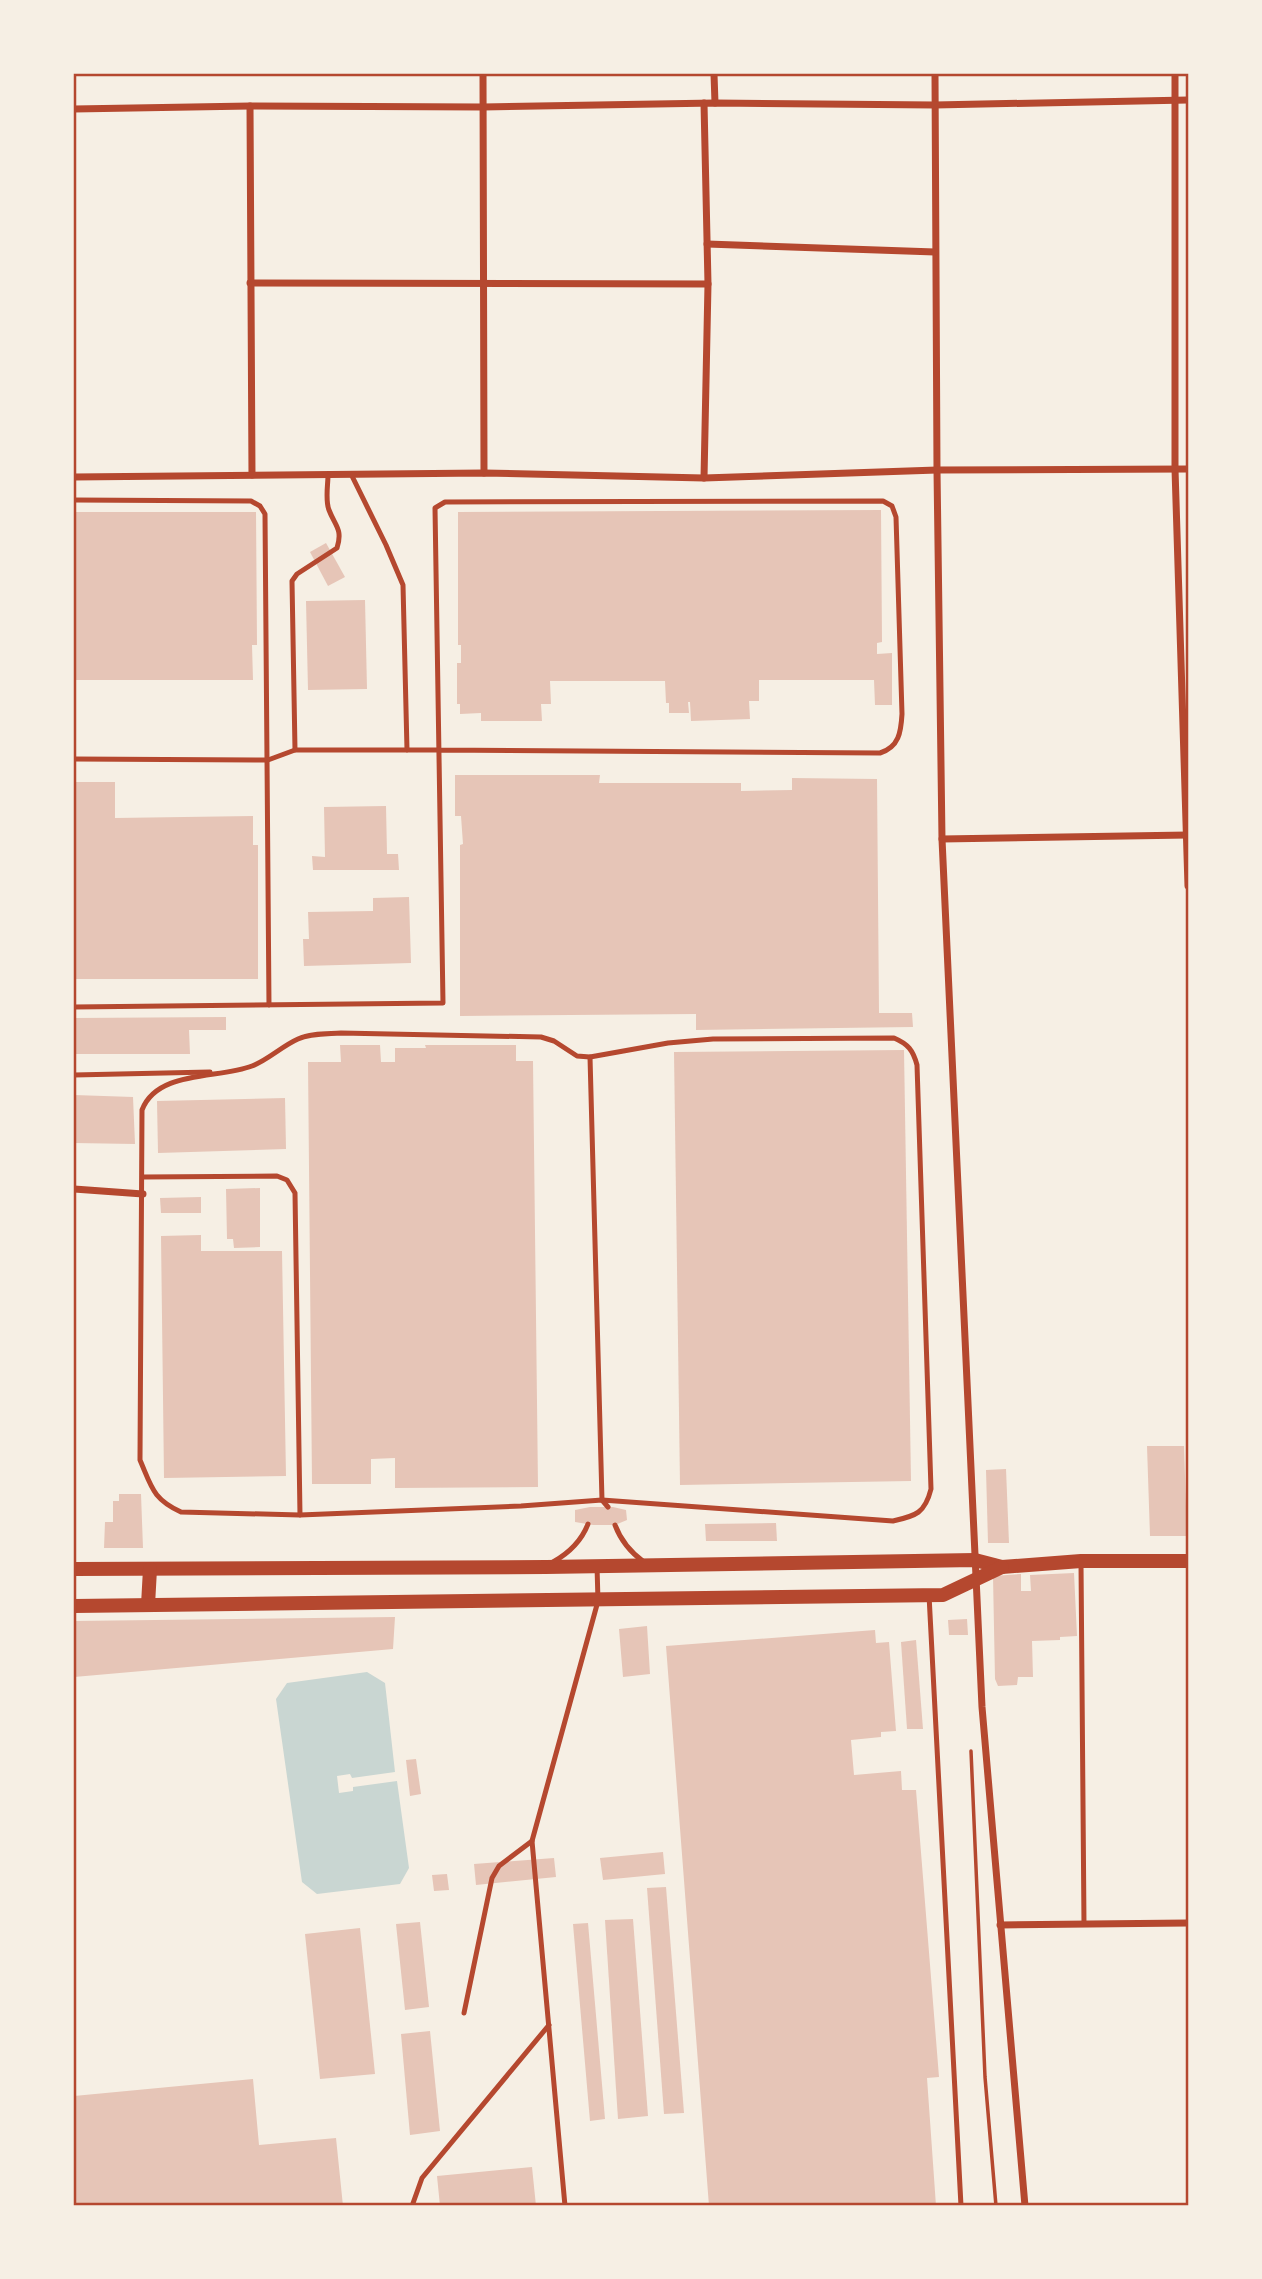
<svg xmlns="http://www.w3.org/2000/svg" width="1262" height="2279" font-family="'Work Sans',sans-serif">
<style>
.water{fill:#c9d6d2}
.building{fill:#e6c5b7}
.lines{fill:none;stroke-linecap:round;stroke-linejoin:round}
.path{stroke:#b5482f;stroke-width:3.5}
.service{stroke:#b5482f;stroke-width:5}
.minor{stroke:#b5482f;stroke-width:7}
.secondary{stroke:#b5482f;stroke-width:14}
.neatline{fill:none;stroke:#b5482f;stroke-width:2.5}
</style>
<rect width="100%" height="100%" fill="#f6efe4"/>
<!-- water -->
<polygon class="water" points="367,1672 385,1683 395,1772 352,1778 350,1774 337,1776 339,1793 353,1791 353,1787 397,1781 409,1868 400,1884 317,1894 302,1882 276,1699 287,1683"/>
<!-- building -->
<g class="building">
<polygon points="881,510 882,642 877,643 877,654 892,653 892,705 875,705 874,680 759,680 759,701 749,701 750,719 691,721 690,702 688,702 689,713 669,713 669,703 666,703 665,681 550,681 551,704 541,704 542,721 481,721 481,713 460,714 460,704 457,704 457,663 461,663 461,645 458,645 458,512"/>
<polygon points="74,512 256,512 257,645 252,645 253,680 74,680"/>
<polygon points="326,543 345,577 328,586 310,552"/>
<polygon points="365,600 367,689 308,690 306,601"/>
<polygon points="455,775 600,775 599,783 741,783 741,791 792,790 792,778 877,779 879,1013 912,1013 913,1027 696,1030 696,1014 460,1016 460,845 463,844 461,816 455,816"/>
<polygon points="74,782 115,782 115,818 253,816 253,845 258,845 258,979 74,979"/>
<polygon points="386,806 387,854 398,854 399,870 313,870 312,856 325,857 324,807"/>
<polygon points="409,897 411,963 304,966 303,939 309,939 308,912 373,911 373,898"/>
<polygon points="226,1017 226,1030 189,1030 190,1054 74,1054 74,1018"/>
<polygon points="340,1045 380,1045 381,1062 395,1062 395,1048 426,1048 425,1045 516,1045 516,1061 533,1061 538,1487 395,1488 395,1458 371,1459 371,1484 312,1484 308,1062 341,1062"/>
<polygon points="904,1050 911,1481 680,1485 674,1052"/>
<polygon points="74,1095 133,1097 135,1144 74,1143"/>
<polygon points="285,1098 286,1149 158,1153 157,1101"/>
<polygon points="260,1188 260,1247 234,1248 233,1239 227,1239 226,1189"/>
<polygon points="201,1197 201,1213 161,1213 160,1198"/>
<polygon points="201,1235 201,1251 282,1251 286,1476 164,1478 161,1236"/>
<polygon points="1147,1446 1184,1446 1187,1536 1150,1536"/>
<polygon points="1006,1469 1009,1543 988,1543 986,1470"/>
<polygon points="119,1494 141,1494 143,1548 104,1548 105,1522 113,1522 113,1501 119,1501"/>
<polygon points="590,1507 613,1507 626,1510 627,1520 615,1525 593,1525 575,1522 575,1510"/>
<polygon points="776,1523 777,1541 706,1541 705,1524"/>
<polygon points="1074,1573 1077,1636 1060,1637 1060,1640 1032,1641 1033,1677 1018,1677 1017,1685 998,1686 995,1679 993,1576 1021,1574 1021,1591 1031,1591 1030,1575"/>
<polygon points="395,1617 393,1649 74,1677 74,1621"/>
<polygon points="967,1619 968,1635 949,1635 948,1620"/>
<polygon points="647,1626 650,1674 623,1677 619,1629"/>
<polygon points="875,1630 876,1643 889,1642 896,1731 881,1732 881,1737 851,1740 854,1775 901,1771 902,1790 916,1790 939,2077 927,2078 936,2206 709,2206 666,1646"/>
<polygon points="916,1640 923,1729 907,1729 901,1642"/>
<polygon points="416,1759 421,1794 410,1796 406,1760"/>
<polygon points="663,1852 665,1874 603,1880 600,1858"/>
<polygon points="554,1858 556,1877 476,1885 474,1864"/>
<polygon points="447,1874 449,1890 434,1891 432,1875"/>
<polygon points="666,1887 684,2113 664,2114 647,1888"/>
<polygon points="633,1919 648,2116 618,2119 605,1920"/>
<polygon points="420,1922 429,2007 405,2010 396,1924"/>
<polygon points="588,1923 605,2119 590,2121 573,1924"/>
<polygon points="360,1928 375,2074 320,2079 305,1934"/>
<polygon points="430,2031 440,2131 410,2135 401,2034"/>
<polygon points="253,2079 259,2145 336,2138 343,2206 74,2206 74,2096"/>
<polygon points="532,2167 536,2206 440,2206 437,2176"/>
</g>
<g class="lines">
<!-- path -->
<polyline class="path" points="971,1751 985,2077 996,2206"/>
<!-- service -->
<g class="service">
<polyline points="351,474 386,545 403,585 407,750"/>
<polyline points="74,500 251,501 260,506 265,514 269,1005"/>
<path d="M295 750 292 581 297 574 337 548C343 529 335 526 329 510 325 500 328 485 328 475"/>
<path d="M74 759 268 760 295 750H438L880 753C899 747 901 732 902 714L896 517 892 506 883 501 445 502 435 508 443 1003 74 1007"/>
<path d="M341 1033 541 1037 554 1041 577 1056 590 1057 668 1043 713 1039 894 1038C908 1044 913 1050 917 1065L931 1489C925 1513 916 1516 893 1521L602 1500 521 1506 300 1515 181 1512C153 1499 152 1488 140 1460L142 1110C157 1070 218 1079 252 1066 268 1060 282 1046 298 1039 311 1033 327 1034 341 1033Z"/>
<polyline points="590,1057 602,1500 608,1507"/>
<polyline points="74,1075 210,1072"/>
<polyline points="143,1177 277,1176 287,1180 295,1193 300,1515"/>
<path d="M615 1525C621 1541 630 1552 644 1562"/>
<path d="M553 1562C569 1553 581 1542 588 1524"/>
<polyline points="1081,1563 1084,1924"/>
<polyline points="929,1595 961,2206"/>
<polyline points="464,2013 492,1878 499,1866 532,1841"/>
<polyline points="412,2206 422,2178 549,2025"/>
<polyline points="565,2206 532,1841 598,1601 597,1566"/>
</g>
<!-- minor -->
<g class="minor">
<polyline points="483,74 484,473"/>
<polyline points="714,74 715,103"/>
<polyline points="935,74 937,470 942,839 982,1707 1025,2206"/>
<polyline points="1175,74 1175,469 1188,886"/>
<polyline points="704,103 708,284 704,478"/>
<polyline points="250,106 252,475"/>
<polyline points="74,109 250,106 483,107 715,103 935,105 1188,100"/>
<polyline points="707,244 935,252"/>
<polyline points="250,283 708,284"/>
<polyline points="74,477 484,473 704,478 937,470 1188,469"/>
<polyline points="942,839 1188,835"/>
<polyline points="74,1189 143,1194"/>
<polyline points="1000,1925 1188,1923"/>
</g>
<!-- secondary -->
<g class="secondary">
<polyline points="74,1569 546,1567 975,1560 1002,1567 1081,1561 1188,1561"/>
<polyline points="148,1605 150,1569"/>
<polyline points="74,1606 943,1595 1002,1567"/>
</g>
</g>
<!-- border -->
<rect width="1262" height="2279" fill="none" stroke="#f6efe4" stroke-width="150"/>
<rect x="75" y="75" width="1112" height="2129" class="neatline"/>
</svg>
